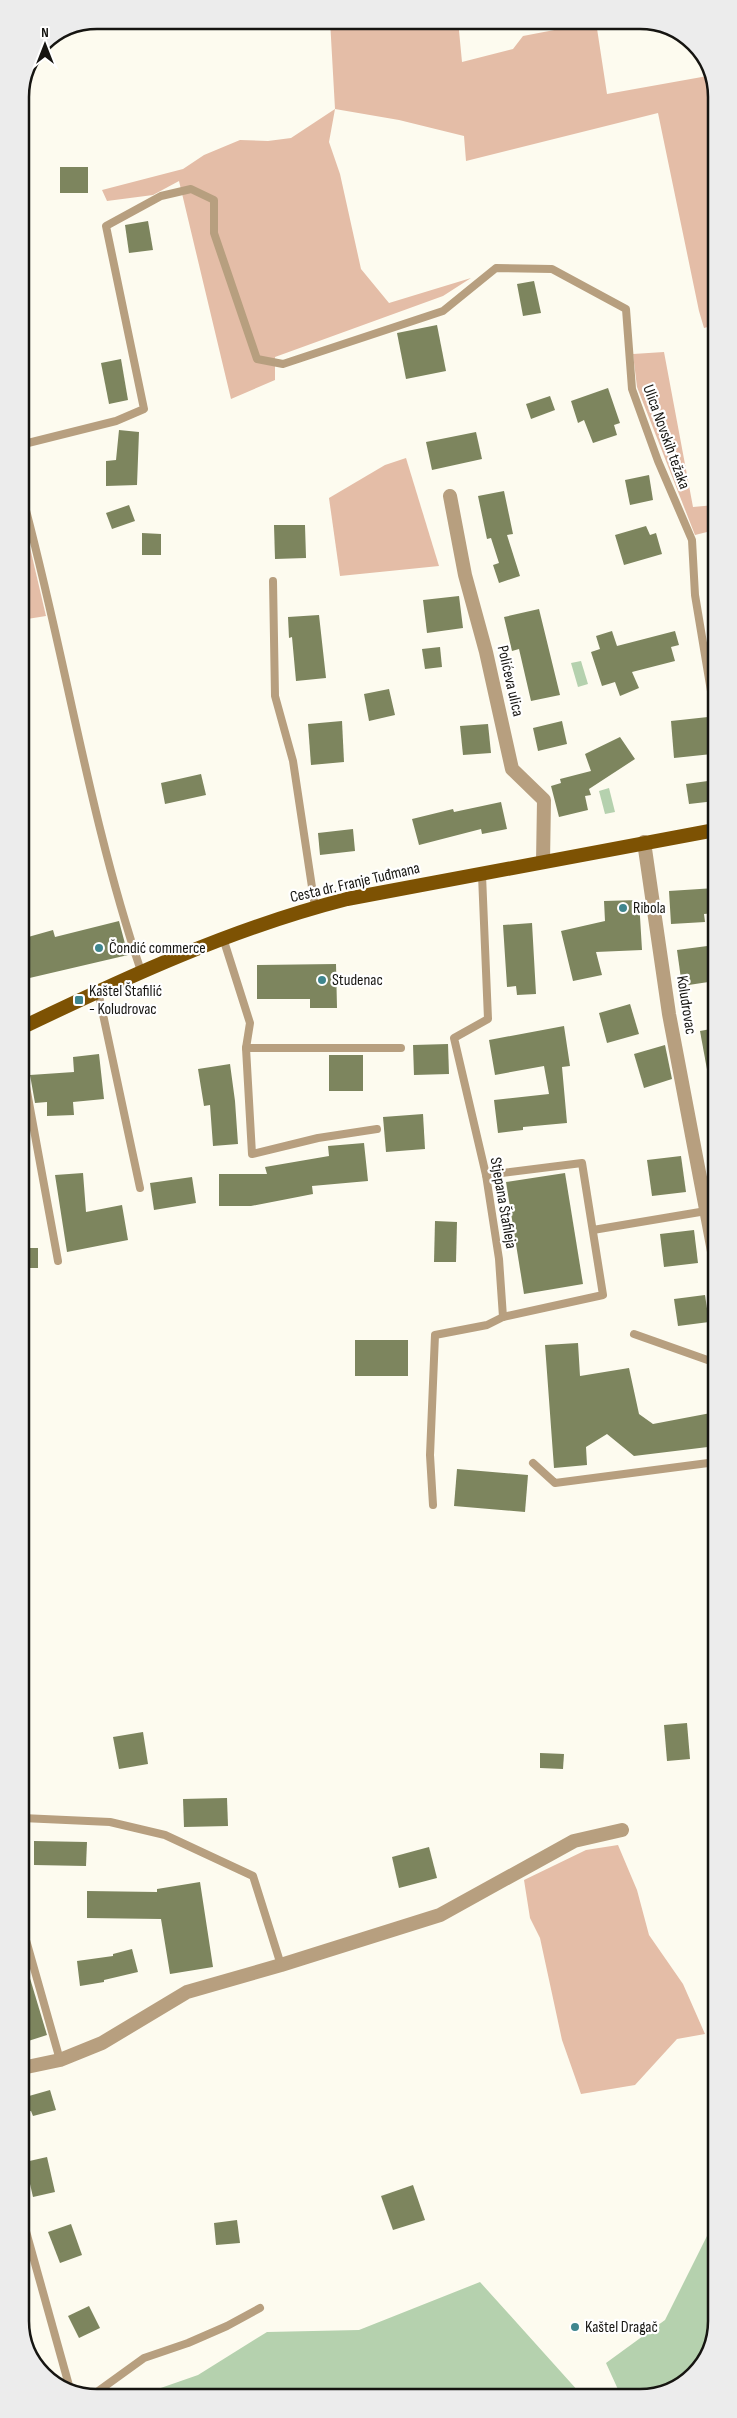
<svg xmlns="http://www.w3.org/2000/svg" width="737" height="2418" font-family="'Sofia Sans Condensed',sans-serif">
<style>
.green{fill:#e4bda7}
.water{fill:#b5d1ae}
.building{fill:#7d855e}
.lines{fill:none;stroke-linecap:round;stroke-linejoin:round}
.service{stroke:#b79f7f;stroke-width:8}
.minor{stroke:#b79f7f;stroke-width:14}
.primary{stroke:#7d5203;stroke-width:14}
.poi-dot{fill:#3f868e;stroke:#fff;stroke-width:2}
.labels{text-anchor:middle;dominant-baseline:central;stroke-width:4.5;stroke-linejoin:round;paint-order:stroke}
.street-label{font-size:16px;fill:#161511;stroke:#fff}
.poi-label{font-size:16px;fill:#161511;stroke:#fff;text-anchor:start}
.rim{fill:none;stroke:#161511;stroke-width:2.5}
</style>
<rect width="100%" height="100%" fill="#fdfbef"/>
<!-- green -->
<g class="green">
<polygon points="330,20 458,20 462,62 513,49 523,36 596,22 607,94 713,75 715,325 704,328 699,311 658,113 466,161 464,136 399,120 335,109 329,142 340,174 361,269 389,303 471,278 443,296 275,357 275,380 231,399 179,181 153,195 107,201 102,190 183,169 204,155 240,140 268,141 291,138 335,109"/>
<polygon points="664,352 693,507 715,505 715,530 695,535 637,387 633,354"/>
<polygon points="406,458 439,566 340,576 329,498 385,465"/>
<polygon points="20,505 46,616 21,620"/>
<polygon points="618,1845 637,1890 649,1935 683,1984 705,2034 677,2039 635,2085 581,2094 562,2040 540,1938 530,1918 524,1880 586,1850"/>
</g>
<!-- water -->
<g class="water">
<polygon points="581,661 588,684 578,687 571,663"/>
<polygon points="609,788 615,812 605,814 599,791"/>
<polygon points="717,2216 717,2322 701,2368 660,2395 621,2396 606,2363 665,2320"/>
<polygon points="480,2282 579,2392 597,2396 132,2398 198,2375 267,2332 359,2330"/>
</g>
<!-- building -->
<g class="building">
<rect x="60" y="167" width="28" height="26"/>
<polygon points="148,221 153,250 129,253 125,225"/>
<polygon points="534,281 541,313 523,316 517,284"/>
<polygon points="437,325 446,371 406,379 397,333"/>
<polygon points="121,359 128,400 109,404 101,363"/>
<polygon points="608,388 620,423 614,425 617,435 593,443 584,420 578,423 571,401"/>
<polygon points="550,396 555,410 531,419 526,404"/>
<polygon points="119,430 139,432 137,485 106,486 106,461 116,460"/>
<polygon points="476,432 482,459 432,470 426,442"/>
<polygon points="649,475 653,500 630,505 625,480"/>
<polygon points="504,491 513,534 507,535 520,576 499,583 493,565 499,563 491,538 487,539 478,496"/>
<polygon points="129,505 135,521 112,529 106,513"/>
<polygon points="274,525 305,525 306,558 275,559"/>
<polygon points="646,526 650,535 656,533 662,554 624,565 615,535"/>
<polygon points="142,533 161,534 161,555 142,555"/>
<polygon points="459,596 463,628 427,633 423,600"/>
<polygon points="539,609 560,695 531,701 519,649 512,651 504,617"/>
<polygon points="319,615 326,678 296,681 292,637 289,638 288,617"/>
<polygon points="612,631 617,646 675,631 679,645 671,647 675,661 632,672 639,688 620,696 615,682 602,686 591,652 600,649 596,636"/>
<polygon points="440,647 442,667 425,669 422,649"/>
<polygon points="389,689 395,715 369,721 364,694"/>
<polygon points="708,717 712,754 674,758 671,721"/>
<polygon points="342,721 344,762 311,765 308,724"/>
<polygon points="562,721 567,744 538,751 533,728"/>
<polygon points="488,724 491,753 463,755 460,726"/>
<polygon points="620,737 635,759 589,789 591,795 585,796 588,810 559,817 551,786 561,783 560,779 591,771 585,754"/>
<polygon points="201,774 206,795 165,804 161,783"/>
<polygon points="715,780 715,801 689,804 686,784"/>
<polygon points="501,802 507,829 482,834 481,829 419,845 412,819 453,809 454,812"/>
<polygon points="353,829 355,851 320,855 318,833"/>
<polygon points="715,888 715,913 704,914 705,922 671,924 669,891"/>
<polygon points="639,900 642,950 596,952 602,975 573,981 561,931 605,921 604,901"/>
<polygon points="119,921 128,955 21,980 21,939 53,930 55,937"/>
<polygon points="532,923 536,994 517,995 516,986 507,987 503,925"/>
<polygon points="715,945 715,981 682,986 677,950"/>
<polygon points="336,964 337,1008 310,1008 310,999 257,999 257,965"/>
<polygon points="630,1004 639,1034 607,1043 599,1013"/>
<polygon points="564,1026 570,1066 562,1067 567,1123 523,1127 523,1130 498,1133 494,1100 549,1094 544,1066 495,1075 489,1040"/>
<polygon points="716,1028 716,1074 708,1075 700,1031"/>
<polygon points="448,1044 449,1074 414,1075 413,1045"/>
<polygon points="665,1045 672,1079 644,1088 634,1054"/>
<polygon points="99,1054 104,1099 73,1102 74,1115 47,1116 47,1102 35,1103 30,1075 74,1072 73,1057"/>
<rect x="329" y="1055" width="34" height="36"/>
<polygon points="230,1064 235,1101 238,1144 213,1146 210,1105 204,1106 198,1069"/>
<polygon points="423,1114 425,1149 386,1152 383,1117"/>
<polygon points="364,1143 368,1181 312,1186 313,1194 251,1206 219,1206 219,1174 267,1174 265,1167 329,1156 328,1146"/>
<polygon points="681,1156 686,1192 652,1196 647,1160"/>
<polygon points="83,1173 86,1212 122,1205 128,1240 67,1252 55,1175"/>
<polygon points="565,1173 583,1284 524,1294 506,1182"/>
<polygon points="192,1177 196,1203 154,1210 150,1183"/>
<polygon points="435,1221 457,1222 456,1262 434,1262"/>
<polygon points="694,1230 698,1263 664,1267 660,1234"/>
<rect x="21" y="1248" width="17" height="20"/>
<polygon points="705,1295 709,1322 678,1326 674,1299"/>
<rect x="355" y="1340" width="53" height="36"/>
<polygon points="578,1343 580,1376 629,1368 639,1414 653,1424 716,1412 716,1446 634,1456 607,1434 586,1447 587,1465 554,1468 545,1345"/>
<polygon points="457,1469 528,1475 525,1512 454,1506"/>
<polygon points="687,1723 690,1759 667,1761 664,1725"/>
<polygon points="143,1732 148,1764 119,1769 113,1737"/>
<polygon points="540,1753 564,1754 563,1769 540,1768"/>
<polygon points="227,1798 228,1826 184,1827 183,1799"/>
<polygon points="34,1841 87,1842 86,1866 34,1865"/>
<polygon points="429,1847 437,1878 399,1888 392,1857"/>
<polygon points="200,1882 213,1967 170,1974 161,1919 87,1918 87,1891 157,1892 157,1889"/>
<polygon points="132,1949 138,1972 104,1980 104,1982 80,1986 77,1961 113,1956 113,1954"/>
<polygon points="22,1965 26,1965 47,2035 22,2043"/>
<polygon points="50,2090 56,2110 33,2116 31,2111 22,2113 22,2098"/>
<polygon points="47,2157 55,2192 33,2197 25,2162"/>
<polygon points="413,2185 425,2220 393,2230 381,2196"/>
<polygon points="237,2220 240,2243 216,2245 214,2223"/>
<polygon points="71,2224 82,2255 60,2263 48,2232"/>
<polygon points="89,2306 100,2328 79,2338 68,2316"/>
</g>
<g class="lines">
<!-- service -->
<g class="service">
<polyline points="20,445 116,421 144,409 106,226 161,196 191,189 214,200 214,233 257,359 283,364 443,311 496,268 552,269 626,309 632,389 658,461 692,540 695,595 715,715"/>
<path d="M20 488C64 647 88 815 141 971"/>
<polyline points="273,581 275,696 293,761 315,907"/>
<polyline points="223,938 250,1023 246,1048 252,1154 318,1138 377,1129"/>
<polyline points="98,991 140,1188"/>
<polyline points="246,1048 401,1048"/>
<polyline points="21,1059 58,1261"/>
<polyline points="486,1175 582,1163 603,1295 503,1317"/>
<polyline points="593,1230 706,1211"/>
<polyline points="634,1334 716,1363"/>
<polyline points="533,1463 555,1483 716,1462"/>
<polyline points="433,1505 430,1455 435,1335 487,1325 503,1317 499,1259 486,1175 454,1038 488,1019 482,875"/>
<polyline points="22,1818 110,1822 165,1835 253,1876 281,1965"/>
<polyline points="22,1908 26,1940 60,2060"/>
<polyline points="22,2217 70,2389"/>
<polyline points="90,2397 144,2358 188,2343 227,2326 260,2308"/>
</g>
<!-- minor -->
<g class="minor">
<polyline points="450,496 465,575 486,652 512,769 544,800 543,862"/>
<polyline points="644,842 669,1014 716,1262"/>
<polyline points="22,2068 60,2060 102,2043 187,1992 281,1965 440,1915 574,1841 622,1830"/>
</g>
<!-- primary -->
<path class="primary" d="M21 1028C127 977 233 928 347 899L715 830"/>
</g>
<!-- markers -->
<g class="poi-dot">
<circle cx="623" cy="908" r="5"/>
<circle cx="99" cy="948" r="5"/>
<circle cx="322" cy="980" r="5"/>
<rect x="74" y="995" width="10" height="10" rx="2.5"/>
<circle cx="575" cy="2327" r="5"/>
</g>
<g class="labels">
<!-- street labels -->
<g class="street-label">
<text transform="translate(666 437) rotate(70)">Ulica Novskih težaka</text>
<text transform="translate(510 681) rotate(77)">Polićeva ulica</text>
<text transform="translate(355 883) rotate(-13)">Cesta dr. Franje Tuđmana</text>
<text transform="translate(686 1005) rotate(81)">Koludrovac</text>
<text transform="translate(503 1203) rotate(80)">Stjepana Štafileja</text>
</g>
<!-- poi labels -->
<g class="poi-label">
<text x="633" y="908">Ribola</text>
<text x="109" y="948">Čondić commerce</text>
<text x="332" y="980">Studenac</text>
<text x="89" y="991">Kaštel Štafilić<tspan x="89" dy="18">- Koludrovac</tspan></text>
<text x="585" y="2327">Kaštel Dragač</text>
</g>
</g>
<!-- crop -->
<path d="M0 0H737V2418H0ZM97 29H640A68 68 0 0 1 708 97V2321A68 68 0 0 1 640 2389H97A68 68 0 0 1 29 2321V97A68 68 0 0 1 97 29Z" fill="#ececec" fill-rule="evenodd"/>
<path class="rim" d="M97 29H640A68 68 0 0 1 708 97V2321A68 68 0 0 1 640 2389H97A68 68 0 0 1 29 2321V97A68 68 0 0 1 97 29Z"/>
<!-- north arrow -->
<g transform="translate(45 45)" stroke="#ffffff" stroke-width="4" paint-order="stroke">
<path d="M0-4L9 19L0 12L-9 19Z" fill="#161511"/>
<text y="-8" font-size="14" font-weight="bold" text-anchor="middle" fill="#161511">N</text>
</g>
</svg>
